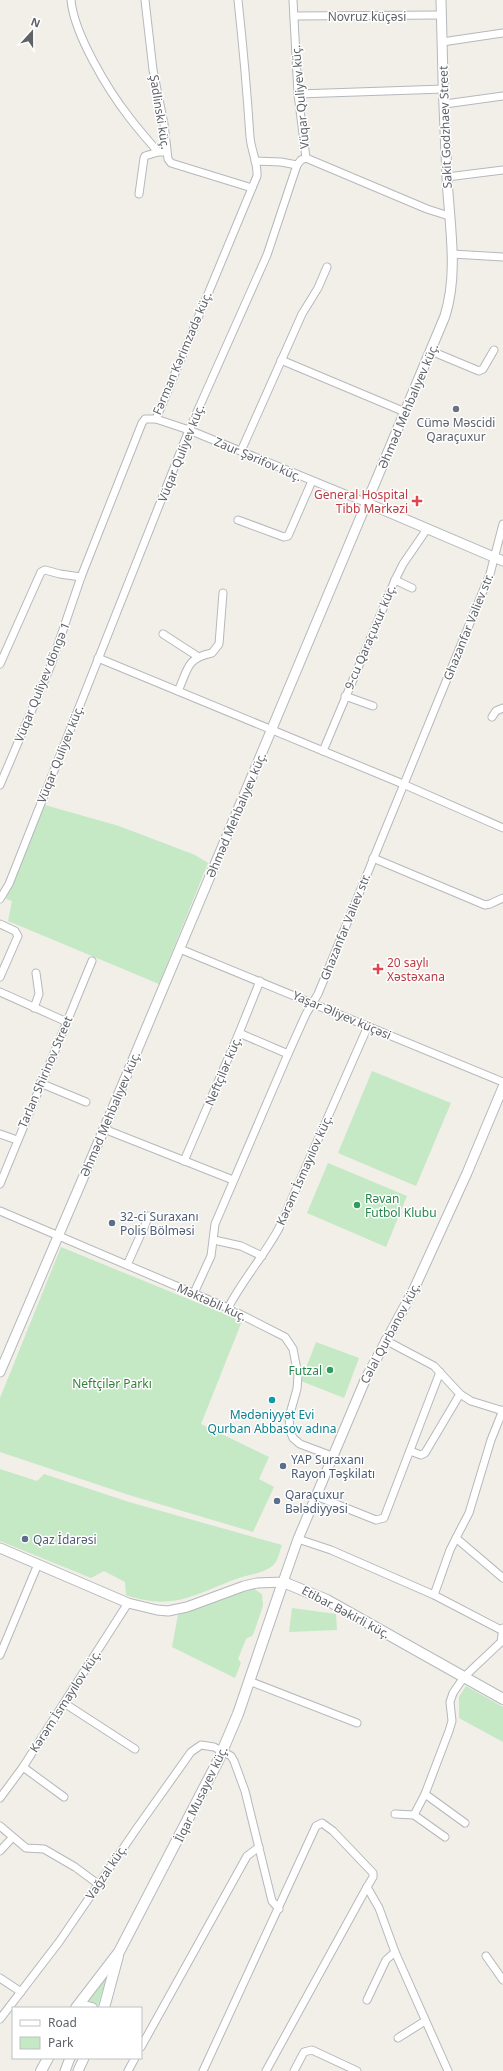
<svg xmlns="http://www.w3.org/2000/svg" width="503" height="2071" font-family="'Noto Sans',sans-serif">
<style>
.green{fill:#c5e8c5}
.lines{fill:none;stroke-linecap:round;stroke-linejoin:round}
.minor-casing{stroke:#b5b8bc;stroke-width:9}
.tertiary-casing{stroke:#b5b8bc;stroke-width:11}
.secondary-casing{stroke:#b6babf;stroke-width:12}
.minor{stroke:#fff;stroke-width:7}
.tertiary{stroke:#fff;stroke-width:9}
.secondary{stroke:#fff;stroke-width:10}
.worship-dot{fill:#6b7280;stroke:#fff;stroke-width:1.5}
.health-dot{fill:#e0444e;stroke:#fff;stroke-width:1.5}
.leisure-dot{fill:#2e9e5b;stroke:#fff;stroke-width:1.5}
.service-dot{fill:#5c6f8a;stroke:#fff;stroke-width:1.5}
.culture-dot{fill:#0f9aa8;stroke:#fff;stroke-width:1.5}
.labels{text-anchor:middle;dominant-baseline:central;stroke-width:3;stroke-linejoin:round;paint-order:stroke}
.street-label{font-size:12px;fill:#5f6368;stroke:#fff}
.worship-label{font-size:12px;fill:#5b616d;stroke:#fff}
.health-label{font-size:12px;fill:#be3a42;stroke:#fff;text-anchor:end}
.leisure-label{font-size:12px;fill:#27864d;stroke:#fff;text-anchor:start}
.service-label{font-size:12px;fill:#4e5e75;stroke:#fff;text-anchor:start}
.park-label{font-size:12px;fill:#348238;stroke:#fff}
.culture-label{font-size:12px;fill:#0d838f;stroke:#fff}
</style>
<rect width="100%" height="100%" fill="#f1efe8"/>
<!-- green -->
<g class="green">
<polygon points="45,805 119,826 195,855 208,863 159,984 8,921 12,901 6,899"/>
<polygon points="372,1071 451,1103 416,1186 338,1153"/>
<polygon points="328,1163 407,1196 386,1247 307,1213"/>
<polygon points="61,1247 242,1321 201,1424 269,1457 259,1479 274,1487 253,1532 129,1495 0,1452 0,1398"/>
<polygon points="316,1342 359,1358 344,1398 301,1381"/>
<path d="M0 1469 37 1481 44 1474 129 1502 282 1545C279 1553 278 1562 271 1567 261 1574 247 1575 236 1579 193 1595 173 1611 126 1595L125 1582 104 1571 91 1578 0 1541Z"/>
<polygon points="249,1589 254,1589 262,1594 263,1606 253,1635 246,1639 238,1659 241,1663 235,1678 172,1647 178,1615"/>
<polygon points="292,1608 336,1614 337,1630 289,1632"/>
<polygon points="466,1686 503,1707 503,1742 459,1718 459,1697"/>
<polygon points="107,1976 98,2005 88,2000"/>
</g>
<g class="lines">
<!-- minor casing -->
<g class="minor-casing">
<g id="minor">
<path d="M71 0C74 34 108 90 129 117 138 129 148 140 158 152H166"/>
<polyline points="145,0 153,70 164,124 168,159 171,163 252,188"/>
<polyline points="293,0 298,94 306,158"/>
<polyline points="294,16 441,15"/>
<polyline points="442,42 503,33"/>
<polyline points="298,94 444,89"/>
<polyline points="445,104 503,96"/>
<polyline points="306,158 427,209 449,216"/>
<polyline points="255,161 281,162 297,165"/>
<polyline points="447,177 503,170"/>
<polyline points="139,194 144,158 145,156 158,152"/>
<polyline points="452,254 503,257"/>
<polyline points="431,351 479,371 483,369 494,350"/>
<polyline points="281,360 405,412"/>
<polyline points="156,419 189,430 367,503"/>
<polyline points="241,451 302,314 318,288 327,267"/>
<polyline points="238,520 284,537 288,536 312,481"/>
<polyline points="395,580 412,588"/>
<polyline points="163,634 197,656"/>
<polyline points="98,658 403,784 503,828"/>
<polyline points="0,664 41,572 45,570 60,574 81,577"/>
<path d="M178 691C188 670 186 658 212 653L219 644 223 593"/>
<polyline points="345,696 373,706"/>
<polyline points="492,717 496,711 503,708"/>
<polyline points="323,751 395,580 403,564 427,529"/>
<path d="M0 785 51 665 81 577 142 423 145 419H156L257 176C258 163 251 150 250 137 247 91 243 46 238 0"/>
<polyline points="373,858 485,905 490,904 503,898"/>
<polyline points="0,899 9,884 189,430 267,255 297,165 301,160 306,158"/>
<polyline points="0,924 15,931 18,936 0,977"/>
<polyline points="180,949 503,1082"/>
<polyline points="0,992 67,1022"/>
<polyline points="34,1008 39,994 36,973"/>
<polyline points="239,1033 288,1054"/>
<polyline points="40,1083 86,1102"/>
<polyline points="104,1129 233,1180"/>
<polyline points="0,1134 17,1140"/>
<polyline points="184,1161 239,1033 260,981"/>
<polyline points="0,1184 92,961"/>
<polyline points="0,1211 228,1308 285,1337 293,1349 298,1375 297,1389 289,1417 290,1431 293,1438 300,1444 332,1456"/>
<polyline points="214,1240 241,1246 262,1256"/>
<polyline points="127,1265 149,1216"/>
<polyline points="194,1293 211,1256 215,1224 288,1054 306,1014 318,994 490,574 503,524"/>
<path d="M228 1308C243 1279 264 1256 279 1228L368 1026"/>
<polyline points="385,1340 434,1366 460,1394 471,1401 503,1411"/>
<polyline points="503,1410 491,1440 469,1513 456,1538 503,1578"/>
<polyline points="410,1451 421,1455 425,1453 460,1394"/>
<polyline points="316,1496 376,1520 384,1518 440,1372"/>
<polyline points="298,1539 331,1550 434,1595 503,1631"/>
<polyline points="434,1595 450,1550 456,1538"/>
<polyline points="0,1655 38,1564"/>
<polyline points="249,1681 357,1723"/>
<polyline points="64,1703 135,1749"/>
<polyline points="23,1767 64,1797"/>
<polyline points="425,1794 465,1823"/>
<polyline points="0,1798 23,1767 128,1603"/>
<polyline points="395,1814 414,1815 445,1837"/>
<polyline points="414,1815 425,1794 449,1731 452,1721 450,1702 453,1693 464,1677 501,1642 503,1628"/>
<polyline points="0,1826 26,1848 44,1849 75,1867 98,1884"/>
<polyline points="0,1851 12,1838"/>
<polyline points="486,1956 503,1980"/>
<polyline points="0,1978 21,1992"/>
<polyline points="367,2000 386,1960 395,1952"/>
<polyline points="0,2019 59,1942 137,1828 191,1752 201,1745 214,1747 231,1756 234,1761 245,1791 272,1901 279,1909"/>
<polyline points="398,2038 425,2021"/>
<polyline points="141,2047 247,1856 259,1847"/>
<polyline points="128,2071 135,2058"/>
<polyline points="203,2071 316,1826 322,1823 333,1831 373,1873 373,1877 367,1887 379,1908 395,1952 448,2071"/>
<polyline points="266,2071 367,1887"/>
<polyline points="294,2071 304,2052 312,2050 357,2071"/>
</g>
</g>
<!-- tertiary casing -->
<g class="tertiary-casing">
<g id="tertiary">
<polyline points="367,503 503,561"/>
<path d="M0 1372 104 1129 445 316C459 271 449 223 447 177 444 118 442 59 441 0"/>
<polyline points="0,1548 128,1603 157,1610 168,1611 187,1607 244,1586 257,1583 283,1582 298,1539 366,1378 414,1289 467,1173 503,1087"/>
<polyline points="65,2071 70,2058"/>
<polyline points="78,2071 84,2058"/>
</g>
</g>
<!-- secondary casing -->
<g class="secondary-casing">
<g id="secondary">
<polyline points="76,2008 119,1952 218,1761 238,1714 283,1582 327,1600 503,1699"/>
<polyline points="77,2008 84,2006 92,2008"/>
<polyline points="104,2008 118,1956"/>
<polyline points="41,2071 48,2058"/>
</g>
</g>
<!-- minor -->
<use href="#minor" class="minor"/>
<!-- tertiary -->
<use href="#tertiary" class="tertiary"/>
<!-- secondary -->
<use href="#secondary" class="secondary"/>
</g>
<!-- markers -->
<circle class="worship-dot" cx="456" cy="409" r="4"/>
<g class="health-dot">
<path d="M415 495h4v4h4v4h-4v4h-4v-4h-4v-4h4z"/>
<path d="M376 963h4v4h4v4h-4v4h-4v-4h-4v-4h4z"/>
</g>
<g class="leisure-dot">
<circle cx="357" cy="1205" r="4"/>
<circle cx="330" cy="1370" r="4"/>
</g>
<g class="service-dot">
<circle cx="112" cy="1223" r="4"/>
<circle cx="283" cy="1466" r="4"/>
<circle cx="277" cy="1501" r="4"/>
<circle cx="25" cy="1539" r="4"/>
</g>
<circle class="culture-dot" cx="272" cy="1400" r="4"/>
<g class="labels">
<!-- street labels -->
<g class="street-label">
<text x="367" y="16">Novruz küçəsi</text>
<text transform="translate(300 97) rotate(-95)">Vüqar Quliyev küç.</text>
<text transform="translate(160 112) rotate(81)">Şadlinski küç.</text>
<text transform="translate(445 127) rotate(-92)">Sakit Godzhaev Street</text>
<text transform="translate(182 353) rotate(-67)">Fərman Kərimzadə küç.</text>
<text transform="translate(408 406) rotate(-67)">Əhməd Mehbalıyev küç.</text>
<text transform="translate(181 453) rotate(-68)">Vüqar Quliyev küç.</text>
<text transform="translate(258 459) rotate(23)">Zaur Şərifov küç.</text>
<text transform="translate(468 627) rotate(-68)">Ghazanfar Valiev str.</text>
<text transform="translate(370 637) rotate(-67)">9-cu Qaraçuxur küç.</text>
<text transform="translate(42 682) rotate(-68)">Vüqar Quliyev döngə 1</text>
<text transform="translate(60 754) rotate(-68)">Vüqar Quliyev küç.</text>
<text transform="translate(236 815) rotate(-67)">Əhməd Mehbalıyev küç.</text>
<text transform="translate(345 927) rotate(-68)">Ghazanfar Valiev str.</text>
<text transform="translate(342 1015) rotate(23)">Yaşar Əliyev küçəsi</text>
<text transform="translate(223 1071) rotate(-67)">Neftçilər küç.</text>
<text transform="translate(45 1072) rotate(-67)">Tarlan Shirinov Street</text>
<text transform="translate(110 1114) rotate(-67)">Əhməd Mehbalıyev küç.</text>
<text transform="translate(304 1170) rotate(-66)">Kərəm İsmayılov küç.</text>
<text transform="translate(212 1302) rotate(24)">Məktəbli küç.</text>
<text transform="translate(390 1333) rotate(-62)">Cəlal Qurbanov küç.</text>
<text transform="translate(346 1612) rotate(28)">Etibar Bəkirli küç.</text>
<text transform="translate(65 1701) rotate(-57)">Kərəm İsmayılov küç.</text>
<text transform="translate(201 1794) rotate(-64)">İlqar Musayev küç.</text>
<text transform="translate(106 1872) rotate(-56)">Vağzal küç.</text>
</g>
<!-- worship labels -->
<g class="worship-label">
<text x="456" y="422">Cümə Məscidi<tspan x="456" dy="14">Qaraçuxur</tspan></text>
</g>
<!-- health labels -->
<g class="health-label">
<text x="408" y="494">General Hospital<tspan x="408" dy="14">Tibb Mərkəzi</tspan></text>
<text x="387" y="962" text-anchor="start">20 saylı<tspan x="387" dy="14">Xəstəxana</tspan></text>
</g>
<!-- leisure labels -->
<g class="leisure-label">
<text x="365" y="1198">Rəvan<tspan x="365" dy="14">Futbol Klubu</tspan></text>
<text x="322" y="1370" text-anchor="end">Futzal</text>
</g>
<!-- service labels -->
<g class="service-label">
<text x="120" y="1216">32-ci Suraxanı<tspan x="120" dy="14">Polis Bölməsi</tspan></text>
<text x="291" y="1459">YAP Suraxanı<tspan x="291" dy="14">Rayon Təşkilatı</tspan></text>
<text x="285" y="1494">Qaraçuxur<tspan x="285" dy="14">Bələdiyyəsi</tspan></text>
<text x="33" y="1539">Qaz İdarəsi</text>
</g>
<!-- park labels -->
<g class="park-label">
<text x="112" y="1383">Neftçilər Parkı</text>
</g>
<!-- culture labels -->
<g class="culture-label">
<text x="272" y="1414">Mədəniyyət Evi<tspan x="272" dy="14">Qurban Abbasov adına</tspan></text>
</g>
</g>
<!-- legend -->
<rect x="12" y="2007" width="130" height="52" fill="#ffffff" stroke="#bfc1c3"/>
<rect x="20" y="2020" width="20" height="6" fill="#ffffff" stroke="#bfc1c3"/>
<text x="48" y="2027" font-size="12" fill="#5f6368">Road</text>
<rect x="20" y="2037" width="20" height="12" fill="#c5e8c5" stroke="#bfc1c3"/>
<text x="48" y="2047" font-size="12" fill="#5f6368">Park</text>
<!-- north arrow -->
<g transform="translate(32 32) rotate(21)" stroke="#ffffff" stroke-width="3" paint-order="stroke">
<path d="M0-3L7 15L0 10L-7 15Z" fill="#5f6368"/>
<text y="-6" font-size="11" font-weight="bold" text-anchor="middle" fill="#5f6368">N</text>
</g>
</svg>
